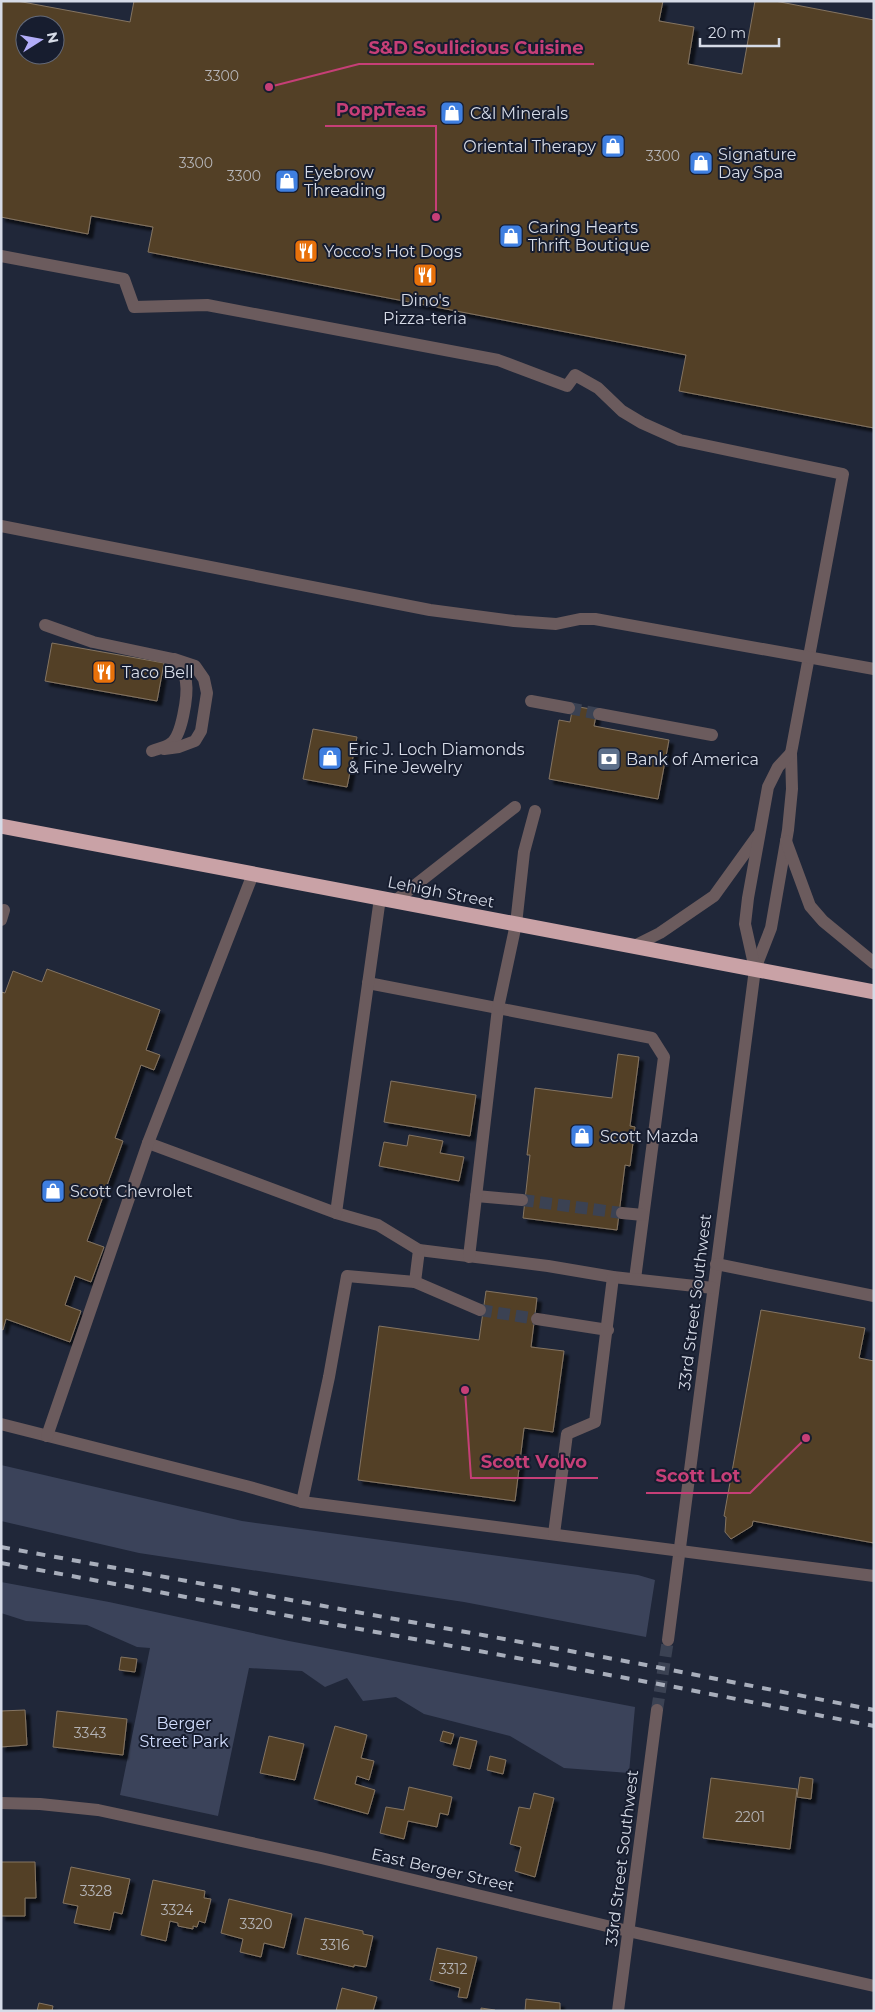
<svg xmlns="http://www.w3.org/2000/svg" width="875" height="2012" font-family="Montserrat,sans-serif">
<style>
.green{fill:#3b435a}
.building{fill:#534027;stroke:#847461;fill-rule:evenodd;filter:url(#shadow)}
.lines{fill:none;stroke-linecap:round;stroke-linejoin:round}
.minor-tunnel{stroke:#3b4253;stroke-width:12;stroke-dasharray:12 6;stroke-linecap:butt}
.minor{stroke:#6b5b5d;stroke-width:12}
.highway{stroke:#c9a2a6;stroke-width:15}
.rail{stroke:#a8aebb;stroke-width:4;stroke-dasharray:9 9;stroke-linecap:butt}
.labels{text-anchor:middle;dominant-baseline:central;stroke-width:4;stroke-linejoin:round;paint-order:stroke}
.number-label{font-size:14px;fill:#b5b4b7}
.poi-label{font-size:16px;fill:#d6dbe7;stroke:#171d2f;text-anchor:start}
.street-label{font-size:16px;fill:#d6dbe7;stroke:#171d2f}
.park-label{font-size:16px;fill:#d2defe;stroke:#171d2f}
.leader{fill:none;stroke:#c63f77;stroke-width:2}
.callout-dot{fill:#c63f77;stroke:#171d2f;stroke-width:2}
.callout-label{font-size:18px;text-anchor:middle;font-weight:bold;fill:#c63f77;stroke:#171d2f;stroke-width:4;stroke-linejoin:round;paint-order:stroke}
</style>
<defs>
<filter id="shadow"><feDropShadow dx="4.5" dy="4.5" stdDeviation="1" flood-color="#0009"/></filter>
</defs>
<rect width="100%" height="100%" fill="#202739"/>
<!-- green -->
<g class="green">
<polygon points="1,1465 242,1521 638,1575 655,1580 646,1637 464,1602 139,1553 1,1521"/>
<polygon points="1,1582 109,1602 289,1641 635,1707 629,1773 564,1768 510,1736 424,1714 396,1697 363,1701 347,1678 325,1687 302,1671 249,1668 218,1816 120,1795 150,1648 137,1647 87,1625 26,1621 1,1613"/>
</g>
<!-- building -->
<g class="building">
<path d="M1 1H17L130 22 134 1H663L659 21 694 27 688 64 742 74 755 1H775L874 20V428L679 391 686 355 148 252 153 227 91 216 88 234 1 217ZM25 25H55V55H25Z"/>
<polygon points="52,643 164,663 157,701 45,681"/>
<polygon points="573,706 597,710 594,726 669,740 658,799 549,779 559,720 570,722"/>
<polygon points="313,729 357,737 347,787 303,779"/>
<polygon points="47,969 160,1010 146,1050 160,1055 154,1070 141,1065 115,1138 123,1141 87,1241 104,1247 91,1282 75,1276 65,1305 81,1311 70,1342 6,1319 3,1330 1,1329 1,992 5,993 13,971 42,982"/>
<polygon points="618,1054 639,1057 630,1126 635,1127 630,1166 625,1165 617,1230 523,1218 530,1155 527,1155 535,1088 612,1098"/>
<polygon points="391,1081 476,1095 470,1136 384,1122"/>
<polygon points="409,1135 443,1141 440,1153 464,1157 459,1181 379,1166 384,1142 407,1146"/>
<polygon points="486,1291 537,1298 531,1347 564,1351 553,1432 524,1428 515,1501 358,1480 379,1326 479,1340"/>
<polygon points="761,1310 865,1328 859,1358 874,1361 874,1543 753,1521 752,1526 731,1539 725,1532 726,1517 724,1516"/>
<polygon points="121,1657 137,1659 135,1672 119,1670"/>
<polygon points="25,1710 27,1745 1,1747 1,1711"/>
<polygon points="57,1711 127,1719 123,1755 53,1747"/>
<polygon points="335,1726 367,1735 361,1758 374,1761 369,1780 357,1776 355,1784 375,1790 368,1814 314,1799"/>
<polygon points="443,1731 454,1734 451,1744 440,1741"/>
<polygon points="269,1736 304,1744 295,1780 260,1773"/>
<polygon points="460,1737 477,1741 470,1769 453,1765"/>
<polygon points="490,1756 506,1760 503,1774 487,1770"/>
<polygon points="800,1777 813,1779 811,1799 797,1797"/>
<polygon points="711,1778 797,1789 790,1849 703,1838"/>
<polygon points="409,1787 452,1797 448,1815 440,1813 437,1827 408,1821 404,1839 380,1833 386,1807 404,1810"/>
<polygon points="534,1793 554,1798 535,1877 515,1871 521,1847 510,1844 519,1807 530,1809"/>
<polygon points="1,1862 35,1862 36,1898 25,1898 25,1916 1,1916"/>
<polygon points="71,1867 130,1879 122,1914 114,1912 110,1930 74,1923 78,1906 63,1903"/>
<polygon points="153,1880 205,1891 204,1898 211,1899 205,1923 199,1921 197,1927 193,1926 193,1929 178,1926 178,1923 170,1921 166,1941 141,1935"/>
<polygon points="229,1899 292,1914 284,1948 264,1943 261,1957 240,1952 243,1939 221,1933"/>
<polygon points="305,1918 363,1931 363,1934 373,1936 366,1967 354,1965 354,1967 297,1954"/>
<polygon points="437,1948 477,1957 467,1998 458,1997 460,1988 430,1980"/>
<polygon points="342,1988 377,1997 373,2011 336,2011"/>
<polygon points="526,1999 560,2003 560,2011 525,2011"/>
<polygon points="39,2003 53,2006 52,2011 37,2011"/>
<polygon points="481,2008 495,2010 494,2011 481,2011"/>
</g>
<g class="lines">
<!-- minor-tunnel -->
<g class="minor-tunnel">
<polyline points="569,708 599,714"/>
<polyline points="522,1200 622,1213"/>
<polyline points="480,1310 537,1319"/>
<polyline points="657,1710 668,1640"/>
</g>
<!-- minor -->
<g class="minor">
<polyline points="1,256 124,279 134,307 207,305 498,360 567,386 575,375 598,388 622,411 642,423 680,440 843,474 791,753 792,789 788,830 771,928 755,969 668,1640"/>
<polyline points="1,526 430,610 514,621 556,624 580,619 595,619 874,669"/>
<path d="M45 625 93 642 173 659C180 664 185 672 186 682 188 695 182 737 170 744 166 747 157 749 152 751"/>
<polyline points="531,701 569,708"/>
<polyline points="599,714 712,735"/>
<polyline points="164,749 179,747 195,741 201,731 207,693 204,679 195,666 174,659"/>
<polyline points="786,841 810,906 823,921 874,963"/>
<polyline points="395,901 515,807"/>
<polyline points="1,920 4,910"/>
<polyline points="634,946 660,933 714,896 758,835"/>
<polyline points="755,969 745,924 748,898 768,787 778,767 791,753"/>
<polyline points="368,983 652,1038 664,1057 635,1279"/>
<polyline points="148,1143 336,1213 378,1225 419,1250 548,1266 613,1277 713,1288"/>
<polyline points="476,1196 522,1200"/>
<polyline points="336,1213 380,898"/>
<polyline points="622,1213 643,1215"/>
<polyline points="469,1257 498,1008 516,924 524,852 535,811"/>
<polyline points="716,1264 874,1296"/>
<polyline points="415,1282 480,1310"/>
<polyline points="537,1319 608,1330"/>
<polyline points="1,1424 246,1486 302,1502 874,1576"/>
<polyline points="47,1436 148,1143 253,874"/>
<polyline points="302,1502 329,1377 347,1276 415,1282 419,1250"/>
<polyline points="554,1534 567,1434 595,1422 613,1277"/>
<polyline points="1,1803 40,1804 98,1810 321,1858 628,1931 874,1986"/>
<polyline points="618,2011 657,1710"/>
</g>
<!-- highway -->
<polyline class="highway" points="1,826 874,992"/>
<!-- rail -->
<g class="rail">
<polyline points="1,1547 641,1664 874,1710"/>
<polyline points="1,1563 680,1688 874,1726"/>
</g>
</g>
<!-- icons -->
<defs>
<g id="shop-square" transform="scale(1.25)"><rect x="-9" y="-9" width="18" height="18" rx="4" fill="#3f7fe0" stroke="#171d2f"/><path d="M-5-2.5h2.3a2.7 3.5 0 0 1 5.4 0H5L5.5 6h-11ZM-1.5-2.5h3a1.5 2.3 0 0 0-3 0Z" fill="#fff"/></g>
<g id="restaurant-square" transform="scale(1.25)"><rect x="-9" y="-9" width="18" height="18" rx="4" fill="#e8710a" stroke="#171d2f"/><path d="M-5-6h1v4h1v-4h1v4h1v-4h1v5L-1.5 .5V6h-2V.5L-5-1ZM5-6V6H3V1.5H1.5Q1.5-4 5-6Z" fill="#fff"/></g>
<g id="bank-square" transform="scale(1.25)"><rect x="-9" y="-9" width="18" height="18" rx="4" fill="#5c6f8a" stroke="#171d2f"/><path d="M-6-4H6V4H-6ZM0-2.3a2.3 2.3 0 1 0 0 4.6a2.3 2.3 0 1 0 0-4.6Z" fill="#fff"/></g>
</defs>
<g fill-rule="evenodd">
<use href="#shop-square" x="452" y="113"/>
<use href="#shop-square" x="613" y="146"/>
<use href="#shop-square" x="701" y="163"/>
<use href="#shop-square" x="287" y="181"/>
<use href="#shop-square" x="511" y="236"/>
<use href="#restaurant-square" x="306" y="251"/>
<use href="#restaurant-square" x="425" y="275"/>
<use href="#restaurant-square" x="104" y="672"/>
<use href="#shop-square" x="330" y="758"/>
<use href="#bank-square" x="609" y="759"/>
<use href="#shop-square" x="582" y="1136"/>
<use href="#shop-square" x="53" y="1191"/>
</g>
<g class="labels">
<!-- number labels -->
<g class="number-label">
<text x="222" y="76">3300</text>
<text x="663" y="156">3300</text>
<text x="196" y="163">3300</text>
<text x="244" y="176">3300</text>
<text x="90" y="1733">3343</text>
<text x="750" y="1817">2201</text>
<text x="96" y="1891">3328</text>
<text x="177" y="1910">3324</text>
<text x="256" y="1924">3320</text>
<text x="335" y="1945">3316</text>
<text x="453" y="1969">3312</text>
</g>
<!-- poi labels -->
<g class="poi-label">
<text x="470" y="113">C&amp;I Minerals</text>
<text x="596" y="146" text-anchor="end">Oriental Therapy</text>
<text x="718" y="154">Signature<tspan x="718" dy="18">Day Spa</tspan></text>
<text x="304" y="172">Eyebrow<tspan x="304" dy="18">Threading</tspan></text>
<text x="528" y="227">Caring Hearts<tspan x="528" dy="18">Thrift Boutique</tspan></text>
<text x="324" y="251">Yocco's Hot Dogs</text>
<text x="425" y="300" text-anchor="middle">Dino's<tspan x="425" dy="18">Pizza-teria</tspan></text>
<text x="122" y="672">Taco Bell</text>
<text x="348" y="749">Eric J. Loch Diamonds<tspan x="348" dy="18">&amp; Fine Jewelry</tspan></text>
<text x="626" y="759">Bank of America</text>
<text x="600" y="1136">Scott Mazda</text>
<text x="70" y="1191">Scott Chevrolet</text>
</g>
<!-- street labels -->
<g class="street-label">
<text transform="translate(441 892) rotate(11)">Lehigh Street</text>
<text transform="translate(695 1302) rotate(-83)">33rd Street Southwest</text>
<text transform="translate(622 1858) rotate(-83)">33rd Street Southwest</text>
<text transform="translate(443 1870) rotate(13)">East Berger Street</text>
</g>
<!-- park labels -->
<g class="park-label">
<text x="184" y="1723">Berger<tspan x="184" dy="18">Street Park</tspan></text>
</g>
</g>
<!-- callouts -->
<path class="leader" d="M269 87L359 64H594M436 217L436 126H325M465 1390L471 1478H598M806 1438L750 1493H646"/>
<g class="callout-dot">
<circle cx="269" cy="87" r="5"/>
<circle cx="436" cy="217" r="5"/>
<circle cx="465" cy="1390" r="5"/>
<circle cx="806" cy="1438" r="5"/>
</g>
<g class="callout-label">
<text x="476" y="54">S&amp;D Soulicious Cuisine</text>
<text x="381" y="116">PoppTeas</text>
<text x="534" y="1468">Scott Volvo</text>
<text x="698" y="1482">Scott Lot</text>
</g>
<!-- border -->
<rect width="875" height="2012" fill="none" stroke="#d6dbe7" stroke-width="5"/>
<!-- north arrow -->
<g transform="translate(40 40) rotate(79)"><circle r="24" fill="#171d2f" stroke="#636979"/>
<path d="M0-4L9 19L0 12L-9 19Z" fill="#b2adf9"/>
<text y="-8" font-size="14" font-weight="bold" text-anchor="middle" fill="#d6dbe7">N</text>
</g>
<!-- scale -->
<path d="M700 38v8h79v-8" fill="none" stroke="#d6dbe7" stroke-width="2.5"/>
<text x="708" y="38" font-size="15" fill="#d6dbe7" stroke="#171d2f" stroke-width="4" paint-order="stroke">20 m</text>
</svg>
